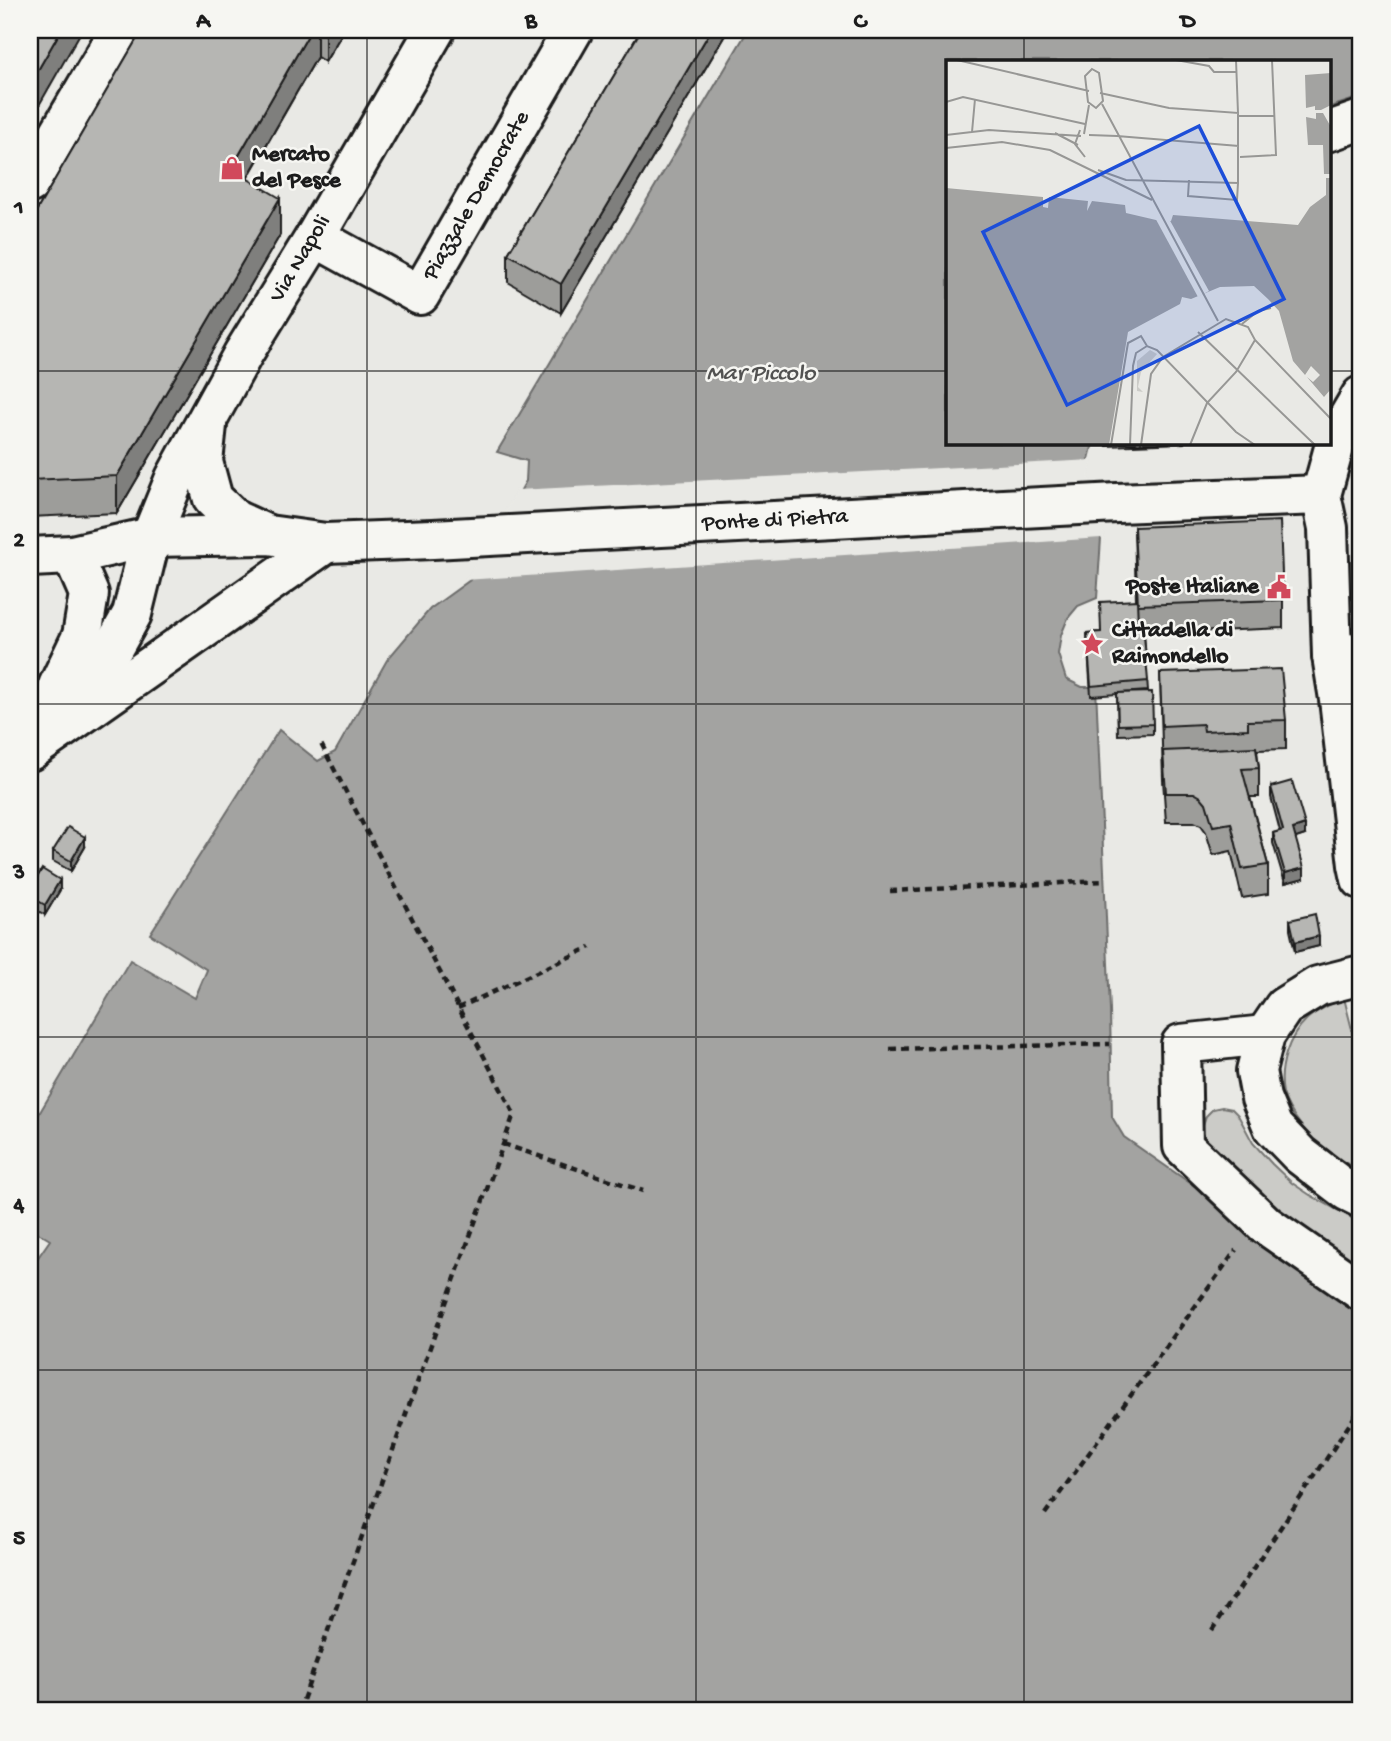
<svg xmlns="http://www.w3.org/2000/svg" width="1391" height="1741" font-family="'Gochi Hand',sans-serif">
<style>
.green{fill:#cbcbc7;stroke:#747472;stroke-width:2}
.water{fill:#a3a3a1;stroke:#6d6d6c;stroke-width:2}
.pier{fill:#e9e9e5}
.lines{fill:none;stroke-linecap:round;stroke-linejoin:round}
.street-casing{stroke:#1c1c1c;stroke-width:44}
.secondary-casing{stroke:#1c1c1c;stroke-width:44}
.path{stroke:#1c1c1c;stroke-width:4.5;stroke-dasharray:7 5;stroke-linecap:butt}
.street{stroke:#f6f6f2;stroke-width:38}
.secondary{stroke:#f6f6f2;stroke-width:38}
.wall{fill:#9d9d9a;stroke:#1c1c1c;stroke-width:2}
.shaded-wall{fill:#7f7f7d;stroke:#1c1c1c;stroke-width:2}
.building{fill:#b6b6b3;stroke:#1c1c1c;stroke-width:2}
.grid{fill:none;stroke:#1c1c1c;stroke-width:2;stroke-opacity:0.55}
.labels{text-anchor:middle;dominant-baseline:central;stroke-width:5;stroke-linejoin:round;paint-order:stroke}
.poi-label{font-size:23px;font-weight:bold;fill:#1c1c1c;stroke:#f6f6f2;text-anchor:start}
.street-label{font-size:23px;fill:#1c1c1c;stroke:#f6f6f2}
.water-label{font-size:24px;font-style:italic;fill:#525251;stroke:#f6f6f2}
.inset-road{fill:none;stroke:#979795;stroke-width:2}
.view{fill:#1d4ed8;fill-opacity:0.15;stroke:#1d4ed8;stroke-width:3.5}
.inset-edge{fill:none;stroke:#1c1c1c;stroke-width:3.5}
.neatline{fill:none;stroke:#1c1c1c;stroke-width:2.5}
.grid-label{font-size:23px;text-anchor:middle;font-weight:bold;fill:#1c1c1c}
</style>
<rect width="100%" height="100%" fill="#e9e9e5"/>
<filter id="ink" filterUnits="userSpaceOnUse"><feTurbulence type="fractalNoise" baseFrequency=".0143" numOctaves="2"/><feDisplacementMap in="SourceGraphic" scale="14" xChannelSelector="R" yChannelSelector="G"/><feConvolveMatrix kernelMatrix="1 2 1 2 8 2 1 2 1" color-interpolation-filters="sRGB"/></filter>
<g filter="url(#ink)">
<!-- green -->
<g class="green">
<path d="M1344 998 1361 1065V1171C1351 1165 1338 1160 1328 1152 1312 1141 1288 1113 1283 1093 1278 1068 1288 1037 1307 1019 1317 1010 1331 1004 1344 998Z"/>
<polygon points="1222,1107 1232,1109 1238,1115 1253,1143 1272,1164 1292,1183 1310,1195 1361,1223 1361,1276 1332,1256 1233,1173 1207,1142 1203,1133 1203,1125 1206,1116 1213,1109"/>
</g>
<!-- water -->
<polygon class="water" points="748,30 1361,30 1361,97 1330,107 1330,61 948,61 948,443 1093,443 1085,475 1101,538 1097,598 1078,606 1068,618 1061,635 1058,654 1066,679 1082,687 1096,687 1110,1010 1112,1117 1124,1137 1361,1302 1361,1711 30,1711 30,1269 50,1240 30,1228 30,1129 130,960 195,998 207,970 150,934 279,730 318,761 335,752 387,660 430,609 470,580 526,481 527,461 497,452"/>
<!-- pier -->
<polygon class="pier" points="1092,460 1089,475 1105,538 1104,543 1101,538 464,580 467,578 517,490"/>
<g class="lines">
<!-- street casing -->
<g class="street-casing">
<g id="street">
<polyline points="1330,131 1361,120"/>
<polyline points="30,183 120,30"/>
<polyline points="315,237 420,295 573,30"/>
<polyline points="207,425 203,462 213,499 235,520 268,535"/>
<polyline points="151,537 175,478 243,354 315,237 435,30"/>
<polyline points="1332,656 1361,652"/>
<polyline points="1361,975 1318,986 1284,1007 1265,1035 1256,1071 1261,1098 1273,1127 1300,1155 1347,1191 1361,1198"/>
<polyline points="1265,1035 1181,1044 1183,1146 1266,1225 1361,1291"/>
</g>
</g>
<!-- secondary casing -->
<g class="secondary-casing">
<g id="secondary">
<polyline points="1361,396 1337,437 1321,495 1328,528 1332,656 1339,699 1358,865 1361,879"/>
<polyline points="30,557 72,555 151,537 268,535 326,543 433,539 1117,503 1321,495"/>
<polyline points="58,686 82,636 89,594 72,555"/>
<polyline points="30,725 50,703 113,648 132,614 151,537"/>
<polyline points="30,751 326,543"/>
</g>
</g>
<!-- path -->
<g class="path">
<polyline points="890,891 1104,881"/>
<polyline points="458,1008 591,947"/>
<polyline points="890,1049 1110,1044"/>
<polyline points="503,1144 643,1191"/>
<polyline points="1045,1514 1236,1250"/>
<polyline points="1212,1630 1361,1407"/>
<polyline points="299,1711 514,1114 320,742"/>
</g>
<!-- street -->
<use href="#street" class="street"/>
<!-- secondary -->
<use href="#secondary" class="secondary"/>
</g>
<!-- wall -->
<g class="wall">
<polygon points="142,30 344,30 325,62 317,57 247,179 280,235 117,513 30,517 30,222"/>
<polygon points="641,30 728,30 561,313 508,282 508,254"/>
<polygon points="1107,443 1185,443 1107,446"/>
<polygon points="1134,527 1283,600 1283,628 1144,634 1148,691 1119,693 1153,724 1153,734 1118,735 1117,694 1091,696 1087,633 1101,632 1136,600"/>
<polygon points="1160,673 1286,720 1286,749 1257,750 1259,768 1259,797 1250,797 1268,865 1268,894 1242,898 1231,851 1213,855 1206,832 1201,825 1194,822 1166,822 1163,780"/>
<polygon points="1271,787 1305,835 1295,838 1304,878 1285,883 1273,843 1273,833 1280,831 1271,797"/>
<polygon points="85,847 71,871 53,861 53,851"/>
<polygon points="30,890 60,890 45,915 30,906"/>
<polygon points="1290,920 1319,946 1295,952 1290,930"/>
</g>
<!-- shaded-wall -->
<g class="shaded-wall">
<polygon points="61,30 82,30 30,121 30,84"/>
<polygon points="311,30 317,30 317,57 231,206 231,169"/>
<polygon points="325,30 344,30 325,62"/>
<polygon points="711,30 728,30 561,313 561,284"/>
<polygon points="280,198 280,235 117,513 117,476"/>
<polygon points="1305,825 1305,835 1293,839 1293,829"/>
<polygon points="85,837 85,847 71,871 71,861"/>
<polygon points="1304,868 1304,878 1285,883 1285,873"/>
<polygon points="60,880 60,890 45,915 45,905"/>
<polygon points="1319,936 1319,946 1295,952 1295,942"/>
</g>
<!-- building -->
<g class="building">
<polygon points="30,30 61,30 30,84"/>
<polygon points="142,30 311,30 231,169 280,198 117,476 30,480 30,222"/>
<polygon points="641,30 711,30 561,284 508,254"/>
<polygon points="1280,521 1283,600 1138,605 1134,527"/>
<polygon points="1137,600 1138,624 1143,624 1148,681 1091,686 1087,633 1101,632 1100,602"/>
<polygon points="1281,669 1286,720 1248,721 1248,729 1204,731 1203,724 1162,726 1160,673"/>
<polygon points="1152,692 1153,724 1118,725 1117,693"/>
<polygon points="1256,747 1259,768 1242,769 1268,865 1242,869 1231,823 1213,826 1206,803 1201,797 1194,793 1166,793 1163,751"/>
<polygon points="1292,781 1305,825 1293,829 1304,868 1285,873 1273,833 1283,830 1271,787"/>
<polygon points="68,827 85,837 71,861 53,851"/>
<polygon points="42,869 60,880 45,905 30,896 30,890"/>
<polygon points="1315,914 1319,936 1295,942 1290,920"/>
</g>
</g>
<!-- grid -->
<path class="grid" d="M367 30V1711M696 30V1711M1024 30V61M30 371H948M1330 371H1361M1024 443V1711M30 704H1361M30 1037H1361M30 1370H1361"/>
<!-- icons -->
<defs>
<g id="shop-bare" transform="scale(1.89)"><path d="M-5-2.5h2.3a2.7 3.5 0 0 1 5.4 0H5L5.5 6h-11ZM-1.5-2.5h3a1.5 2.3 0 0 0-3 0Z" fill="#d1495b" stroke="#f6f6f2" stroke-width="2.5" paint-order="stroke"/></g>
<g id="civic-bare" transform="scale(1.89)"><path d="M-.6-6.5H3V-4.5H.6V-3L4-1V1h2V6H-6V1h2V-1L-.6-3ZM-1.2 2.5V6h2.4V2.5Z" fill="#d1495b" stroke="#f6f6f2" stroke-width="2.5" paint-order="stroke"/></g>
<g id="sight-bare" transform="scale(1.89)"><path d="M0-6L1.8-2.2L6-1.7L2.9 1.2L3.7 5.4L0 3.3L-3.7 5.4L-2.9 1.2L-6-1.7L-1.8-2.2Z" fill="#d1495b" stroke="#f6f6f2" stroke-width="2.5" paint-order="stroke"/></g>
</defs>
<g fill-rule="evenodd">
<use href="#shop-bare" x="232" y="168"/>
<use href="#civic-bare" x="1279" y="587"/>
<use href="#sight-bare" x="1092" y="644"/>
</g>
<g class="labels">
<!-- poi labels -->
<g class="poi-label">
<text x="252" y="155">Mercato<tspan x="252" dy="26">del Pesce</tspan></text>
<text x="1259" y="587" text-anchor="end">Poste Italiane</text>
<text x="1112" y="631">Cittadella di<tspan x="1112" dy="26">Raimondello</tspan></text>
</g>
<!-- street labels -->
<g class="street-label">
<text transform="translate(477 196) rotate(-60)">Piazzale Democrate</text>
<text transform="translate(301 259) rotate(-59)">Via Napoli</text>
<text transform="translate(775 521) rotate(-3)">Ponte di Pietra</text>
</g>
<!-- water labels -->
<g class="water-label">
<text x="761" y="374">Mar Piccolo</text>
</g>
</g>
<!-- overview -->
<g transform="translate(946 60)">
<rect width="385" height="385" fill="#e9e9e5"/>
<path d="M204 290 211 294 195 312 192 327 197 332 191 331V301Z" fill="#cbcbc7"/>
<path d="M385 13V45L375 50H369V46L360 48 359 15ZM370 53H377L385 67V114H378L377 85H362L360 57 370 59ZM380 118H385V329L378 337 361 317 367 322 374 315 365 306 359 315 347 301 333 251 322 239 308 226 274 227 245 239 236 237 234 244 182 272 163 385H0V128L97 137V147L102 148 103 137 142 141 141 151 146 141 179 145 180 153 210 160 225 161 227 155 352 165 364 147 380 135Z" fill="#a3a3a1"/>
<path d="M207 154 222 157 263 231 252 237Z" fill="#e9e9e5"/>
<path class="inset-road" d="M11 0 143 31M230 0 263 6 268 12H290M146 9 153 13 157 41 150 48 142 42 139 16ZM154 33 223 48 292 53 290 0M0 42 17 37 139 64M156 44 272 261M292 56H329M134 70 129 84 139 97M26 72 29 39M109 73 132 85M138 74 143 45M0 75 43 70 135 76M143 75 171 76M171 76 293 86M0 88 56 82 104 90 206 140M294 97 330 95 326 0M152 110 180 120 292 123V53M243 120 242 136 291 140 292 123M296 264 312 251 325 248M252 272 369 385M165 385 182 283 195 276 201 286M184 385 187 306 190 293 201 286 211 290 290 372 309 385M195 385 205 314 217 297 280 259 302 267 309 280 385 359M244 385 261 343 290 312 309 280"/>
<path class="view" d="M253 66 338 239 121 345 37 172Z"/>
<rect width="385" height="385" class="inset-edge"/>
</g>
<!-- margin -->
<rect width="1391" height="1741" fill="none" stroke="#f6f6f2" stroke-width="77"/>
<rect x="38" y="38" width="1314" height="1664" class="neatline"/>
<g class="grid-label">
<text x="203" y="27">A</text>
<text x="531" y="27">B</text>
<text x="860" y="27">C</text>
<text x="1188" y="27">D</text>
<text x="19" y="213">1</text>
<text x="19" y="546">2</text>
<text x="19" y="878">3</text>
<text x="19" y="1211">4</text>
<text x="19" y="1544">5</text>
</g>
</svg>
